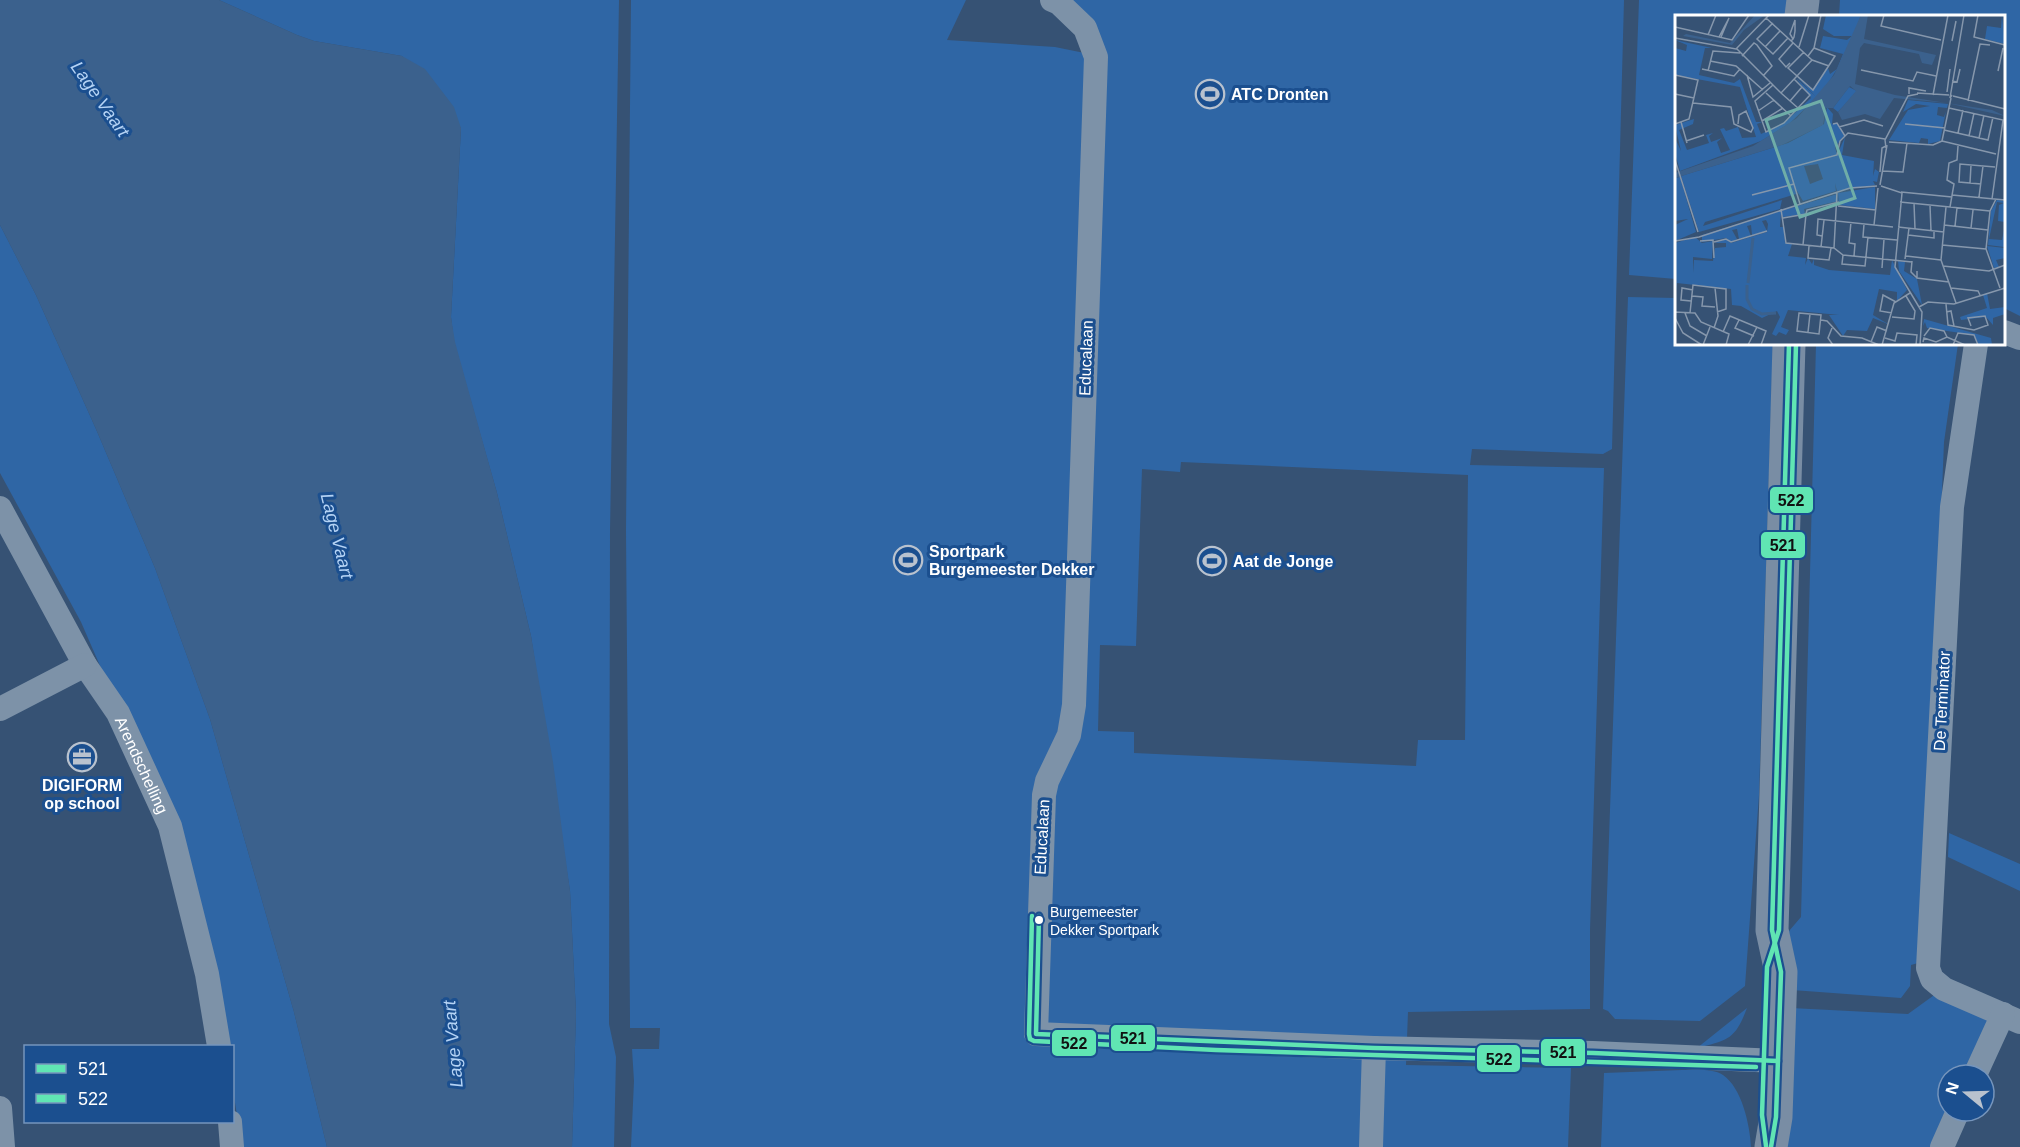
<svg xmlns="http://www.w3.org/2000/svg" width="2020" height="1147" font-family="Arial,sans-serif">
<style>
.green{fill:#2f66a5;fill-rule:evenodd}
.water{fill:#3b618d}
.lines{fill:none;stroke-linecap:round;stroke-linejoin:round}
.street{stroke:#7d92a8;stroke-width:24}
.secondary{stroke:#798da4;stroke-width:33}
.bus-1-casing{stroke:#1b4f8f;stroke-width:9}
.bus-2-casing{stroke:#1b4f8f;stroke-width:9}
.bus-1{stroke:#60e5b3;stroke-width:4.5}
.bus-2{stroke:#60e5b3;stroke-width:4.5}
.bus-dot{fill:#fff;stroke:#1b4f8f;stroke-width:2}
.labels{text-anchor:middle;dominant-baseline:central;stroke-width:6;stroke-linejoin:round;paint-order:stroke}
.bus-label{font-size:14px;fill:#fff;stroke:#1b4f8f;text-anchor:start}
.poi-label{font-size:16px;font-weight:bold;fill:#fff;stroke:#1b4f8f;text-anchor:start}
.street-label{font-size:16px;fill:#fff;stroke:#1b4f8f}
.water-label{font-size:18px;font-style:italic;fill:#b5d3f5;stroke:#1b4f8f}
.inset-river{fill:none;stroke:#3b618d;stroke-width:3}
.inset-road{fill:none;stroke:#8697ac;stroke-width:1.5}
.view{fill:#6fada8;fill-opacity:0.15;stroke:#6fada8;stroke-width:3}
.inset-edge{fill:none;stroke:#fff;stroke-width:3}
.line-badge{stroke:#1b4f8f;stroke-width:2}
.pale-badge-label{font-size:16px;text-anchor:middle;font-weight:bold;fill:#111}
</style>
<rect width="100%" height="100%" fill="#365274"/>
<!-- green -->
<g class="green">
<polygon points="219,0 619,0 610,531 609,1024 616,1057 614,1147 572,1147 576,1013 570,891 531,636 497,493 454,342 451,317 461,128 402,56 314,41 297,35"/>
<path d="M631 0H966L947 40 1055 47 1104 57 1069 0H1624L1612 449 1603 454 1472 449 1470 465 1604 468 1590 930V1009L1408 1012 1406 1065 1571 1068 1568 1147H631L634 1081 632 1049H659L660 1028H630V1017L626 531ZM1181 462 1468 475 1465 740H1418L1416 766 1134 753V732L1098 731 1100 645 1136 646 1142 469 1180 472Z"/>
<polygon points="1639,0 1790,0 1788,16 1676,16 1676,279 1629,275"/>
<polygon points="1840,0 2020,0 2020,316 2004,308 2004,16 1839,16"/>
<polygon points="0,225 36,295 96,429 155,568 210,719 294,1012 327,1147 242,1147 233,1090 232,1046 223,1046 178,845 81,622 0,473"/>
<polygon points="1628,297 1676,298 1676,344 1773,344 1759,795 1745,986 1700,1021 1615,1019 1608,1011 1603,1009"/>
<polygon points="1816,344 1958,344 1944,442 1936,637 1918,963 1911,965 1910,986 1901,998 1792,990 1789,931 1801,917"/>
<polygon points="1949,833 2020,864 2020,891 1948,857"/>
<polygon points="1937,993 1989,1020 1964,1075 1948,1075 1948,1109 1931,1147 1782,1147 1791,1008 1908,1014"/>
<path d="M1747 1008C1735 1040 1728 1040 1697 1048Z"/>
<path d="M1682 1070C1694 1070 1713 1068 1723 1075 1742 1088 1750 1125 1751 1147H1601L1604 1073Z"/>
</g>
<!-- water -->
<polygon class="water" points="0,0 219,0 297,35 314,41 402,56 425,69 454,107 461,128 451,317 455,342 497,493 531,636 553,762 570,891 576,1013 572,1147 327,1147 294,1012 210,719 155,568 96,429 36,295 0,225"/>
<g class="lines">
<!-- street -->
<g class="street">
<polyline points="1052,0 1059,3 1085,28 1096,57 1074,705 1069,735 1047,781 1044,795 1036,1034 1374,1048 1593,1053 1778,1061"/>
<polyline points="2004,332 2020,338"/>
<polyline points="1976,344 1952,507 1928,968 1932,979 1944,989 2020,1022"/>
<path id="s1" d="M0 508 85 665 118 713 170 826 207 974 219 1046"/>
<polyline points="0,709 85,665"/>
<polyline points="1975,1075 2003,1014"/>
<polyline points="0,1108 3,1147"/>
<polyline points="230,1122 232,1147"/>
<polyline points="1371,1147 1374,1048"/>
<polyline points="1942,1147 1958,1111"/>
</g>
<!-- secondary -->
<g class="secondary">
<polyline points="1801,16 1803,0"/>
<polyline points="1771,1147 1776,1117 1781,972 1772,930 1789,344"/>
</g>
<!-- bus-1 casing -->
<g class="bus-1-casing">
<g id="bus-1">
<polyline points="1039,916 1036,1034 1374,1048 1593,1053 1778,1061"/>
<polyline points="1771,1147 1776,1117 1781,972 1772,930 1789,344"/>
</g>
</g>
<!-- bus-2 casing -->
<g class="bus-2-casing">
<g id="bus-2">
<polyline points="1032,916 1029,1034 1030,1039 1034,1041 1216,1050 1756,1067"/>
<polyline points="1766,1146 1762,1115 1767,967 1779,930 1796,344"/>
</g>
</g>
<!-- bus-1 -->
<use href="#bus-1" class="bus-1"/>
<!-- bus-2 -->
<use href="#bus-2" class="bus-2"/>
</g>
<!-- icons -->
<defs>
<g id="stadium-ring" transform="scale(1.5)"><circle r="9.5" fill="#1b4f8f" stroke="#b9c2ce" stroke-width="1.5"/><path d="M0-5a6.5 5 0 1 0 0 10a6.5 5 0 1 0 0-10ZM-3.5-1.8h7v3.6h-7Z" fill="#b9c2ce"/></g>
<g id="office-ring" transform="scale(1.5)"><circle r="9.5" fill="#1b4f8f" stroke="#b9c2ce" stroke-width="1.5"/><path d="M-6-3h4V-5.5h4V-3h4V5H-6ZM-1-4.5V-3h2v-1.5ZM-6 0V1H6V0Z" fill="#b9c2ce"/></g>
</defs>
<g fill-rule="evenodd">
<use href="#stadium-ring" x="1210" y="94"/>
<use href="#stadium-ring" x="908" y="560"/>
<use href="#stadium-ring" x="1212" y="561"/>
<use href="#office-ring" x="82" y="757"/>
</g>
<!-- markers -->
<circle class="bus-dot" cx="1039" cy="920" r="5"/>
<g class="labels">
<!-- bus labels -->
<g class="bus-label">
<text x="1050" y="912">Burgemeester<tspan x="1050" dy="18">Dekker Sportpark</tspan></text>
</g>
<!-- poi labels -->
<g class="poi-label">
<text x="1231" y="94">ATC Dronten</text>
<text x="929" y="551">Sportpark<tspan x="929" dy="18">Burgemeester Dekker</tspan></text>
<text x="1233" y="561">Aat de Jonge</text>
<text x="82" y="785" text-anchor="middle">DIGIFORM<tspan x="82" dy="18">op school</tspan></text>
</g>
<!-- street labels -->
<g class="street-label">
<text transform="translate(1086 358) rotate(-88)">Educalaan</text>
<text transform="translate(1942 701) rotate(-87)">De Terminator</text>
<text stroke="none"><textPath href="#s1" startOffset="294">Arendschelling</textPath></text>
<text transform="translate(1042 837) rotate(-87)">Educalaan</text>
</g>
<!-- water labels -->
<g class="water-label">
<text transform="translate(100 99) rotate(55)">Lage Vaart</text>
<text transform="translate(337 536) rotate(76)">Lage Vaart</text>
<text transform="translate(453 1044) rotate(-95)">Lage Vaart</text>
</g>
</g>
<!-- overview -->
<g transform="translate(1675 15)">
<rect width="330" height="330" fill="#365274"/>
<path d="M151 0H186L172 38 152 70 142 82 115 108 86 126 5 156 0 138V123L6 136 0 110 19 104 18 109 4 115 12 135 34 128 31 120 38 118 34 121 36 127 47 123 42 127 46 138 55 135 45 114 49 113 51 116 63 112 67 123 81 122 65 72 0 60V33L11 36 12 30 0 25 37 33H30L24 60 59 68 65 64 81 107H87L82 109 86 119 109 108 136 83 121 63 140 81 122 62 137 75 153 53 155 59 162 54 168 39 145 33 148 21 172 25 177 21H159L148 14ZM327 0 330 29 310 24 312 11 326 13ZM174 72 182 76 163 97 158 93ZM233 85 273 89 272 93 263 92 262 100 269 102 271 96 265 126 253 129V124L246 123 244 128 214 125 233 95 255 91 241 89 228 97ZM152 92 158 99 157 109 162 108 169 121 160 132 162 140 170 122 167 140 199 146 198 161 200 154 204 157 202 167 198 166 200 170 162 176 160 168 161 176 128 186 119 171 121 179 30 207 28 211 107 185 105 194 24 217 6 161 113 128 149 109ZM143 149 148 164 135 169 129 151ZM5 162 21 217 0 226V210L13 204 0 206V163ZM200 172V194L164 190 163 178ZM162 179 163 186 129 194 130 199 108 202 106 198 105 212H109L110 228 117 229 113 241 131 243 130 250 133 243 137 249 139 244V250L154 255 215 260 217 245 232 275 222 286V277L204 274 198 300 213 309 198 303 192 316 172 315 168 321 154 300H164L113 295 106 312 114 315 111 320 104 317 101 321 97 319 105 302 102 296 87 303 66 291 57 290 56 274 2 268 0 284V228L20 222 27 228 38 226 37 244 18 242V258L19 245 38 246 40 233 51 232V228H40L51 224 56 228 92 217 93 209 91 205 87 206 92 216 77 220 76 210 72 211 76 221 64 224 62 214 57 215 62 224 56 227 51 223 27 227V220ZM322 185 330 186V207L323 206 324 190 329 188 322 187 314 224 327 225 330 210 329 232 313 230 316 196ZM312 231 330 233V243L321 245 324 252 319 253ZM223 246 230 247 229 256 242 264 247 290 224 256ZM312 278 315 294 330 292V299L318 303V310L311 302 286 305 285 302 312 293 308 280ZM249 304 316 323 317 330H304L299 320 252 313 250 307 248 311Z" fill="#2f66a5" fill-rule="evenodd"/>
<path d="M80 0H90L69 15 57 30 8 21 11 19 55 28ZM186 0H193L189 24 261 40 257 50 247 48 244 39 189 28 185 33 180 69 220 80 317 95 330 101 272 88 219 83 205 104 190 99 167 105 163 97 181 76 175 71 158 93H151L148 110 107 130 0 163V158L78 131 122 103 159 60Z" fill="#3b618d"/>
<path class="inset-river" d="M73 268 78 223M72 270V284L77 294 87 299 101 298"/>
<path class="inset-road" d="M209 0 206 11 266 25M303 0 299 22 330 30M98 8 82 24 98 39 113 23M0 12 57 25 74 0M33 20 41 0M44 22 54 3 46 22M0 23 61 34 94 0M116 26 118 24 119 22 120 16V5L115 19 118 24M277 26 281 6M90 32 105 16M124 32 134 0M61 33 106 78 137 45 91 3M139 33 146 0M129 37 113 53 138 75 160 41 139 33 133 41M67 41 79 28 82 30 97 51 88 61M137 45 154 51M35 46 61 51 88 75M115 48 111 52 104 44 118 28M27 54 59 61 65 54M186 55 238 66 242 57 261 61M33 56 38 36 65 38M323 56 328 33M0 60 23 65 14 104 0 109M72 60 78 82 95 68M277 66 282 67 285 54M98 70 80 86 91 117 109 108 135 80 119 64M272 77 275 54M91 78 116 101M106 78 123 93M242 78 274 80M0 79 19 83M234 79V73L251 76M258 80 273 0M277 80 275 83 289 0M278 81 330 94M115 86 127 72M293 86 305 29 315 30M18 88 56 92 59 109 76 117 78 113 71 96 64 100 63 109M274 93 328 105 317 184M83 96 99 85M87 106 108 93M6 107 12 128M158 109 162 108 170 121M230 109 270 113M164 112 189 105 208 111M269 115 313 125 318 102M283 118 288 95M294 121 299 98M304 123 309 100M11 126 29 120M267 126 321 139M267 126 276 83M214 127 258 130 267 126M211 133 210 125 233 81 243 79M0 145 23 217M207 156 228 157 232 128M205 157 207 133 211 131M295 168 296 150M306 169 284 167 285 149 320 152M205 170 212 130M206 171 227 178 220 252 247 297 245 330M226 177 277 182M77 180 119 169M277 180 330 185M304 182 308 151M321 184 315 196 311 234 325 273M225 187 315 196M239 188 240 214M125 189 114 153 162 140 165 126 173 118 210 124M255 190 256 216M163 191 201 195M271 192 266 245 281 288M275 192 279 169 272 165 274 148 282 145 283 131M106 194 111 228 159 233 168 240 237 247M131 199 132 195 164 187M108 203 131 199M176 207 174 228 180 229 179 241M189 209 188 222 222 225M199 210 203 173M269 210 313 215M280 211 282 193M223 212 269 217M296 213 298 195M233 220 259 223V216M147 221 142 220 143 204 218 212M0 226 24 222 175 173 202 171M25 226 38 225 39 243M39 227 51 224 56 227 92 216M128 230 131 199M267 230 311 234M134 231 133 243 154 245 156 233M146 232 149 205M159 233 162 177M168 240 167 249 190 251 193 222M231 241 266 245M230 244 234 213M237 246 236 257 242 263M268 251 314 256 330 250M207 253 209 224M242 256V263L274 267M276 273 303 276 305 280M17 281 28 282 27 291 40 292M16 286 6 285 7 273 18 275M271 289 273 310 299 315 313 310 310 301 293 303 296 311M244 292 253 287 279 289 330 273M271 297 276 296 279 311M10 298 15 311 32 321M15 298 18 270 51 274V294L42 297M124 298 146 300 144 319 122 316ZM217 298 205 296 208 280 221 287M0 301V297L20 298 26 307 54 319 51 330M217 302 239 304 240 296 231 281M0 303 8 318 27 330M64 305 60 313 79 321M146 305 152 306 166 321 187 323 204 330M39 313 43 301 40 273M157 313 153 323 158 330M48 317 55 301 91 316 86 330M133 317 135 299M249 321 255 313 269 316 272 322M210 323 220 326 222 318 242 320 241 330M196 327 202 312 212 316M248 327 249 323 261 327 272 322 290 330M28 330 35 312M73 330 82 312M207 330 219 288 235 278M278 330 283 318 299 320 303 330"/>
<path class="view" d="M146 86 180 183 125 202 91 105Z"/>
<rect width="330" height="330" class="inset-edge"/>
</g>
<g class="line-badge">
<rect x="1769" y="486" width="45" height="28" rx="6" fill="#60e5b3"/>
<rect x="1760" y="531" width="46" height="28" rx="6" fill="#60e5b3"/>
<rect x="1110" y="1024" width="46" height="28" rx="6" fill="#60e5b3"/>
<rect x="1051" y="1029" width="46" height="28" rx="6" fill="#60e5b3"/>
<rect x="1540" y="1038" width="46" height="29" rx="6" fill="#60e5b3"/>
<rect x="1476" y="1044" width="45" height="29" rx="6" fill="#60e5b3"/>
</g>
<g class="pale-badge-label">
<text x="1791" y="506">522</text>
<text x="1783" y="551">521</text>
<text x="1133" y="1044">521</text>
<text x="1074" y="1049">522</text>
<text x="1563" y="1058">521</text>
<text x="1499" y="1065">522</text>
</g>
<!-- legend -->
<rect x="24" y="1045" width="210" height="78" fill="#1b4f8f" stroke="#7695bc" stroke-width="1.5"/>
<rect x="36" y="1064" width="30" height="9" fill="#60e5b3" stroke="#7695bc" stroke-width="1.5"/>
<text x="78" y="1075" font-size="18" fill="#ffffff">521</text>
<rect x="36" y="1094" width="30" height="9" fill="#60e5b3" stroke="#7695bc" stroke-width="1.5"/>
<text x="78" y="1105" font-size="18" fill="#ffffff">522</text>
<!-- north arrow -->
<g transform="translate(1966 1093) rotate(289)"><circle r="28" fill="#1b4f8f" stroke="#7695bc" stroke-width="1.5"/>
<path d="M0-4.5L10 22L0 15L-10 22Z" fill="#b9c2ce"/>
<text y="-9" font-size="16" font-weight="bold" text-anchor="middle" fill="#ffffff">N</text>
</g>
</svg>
